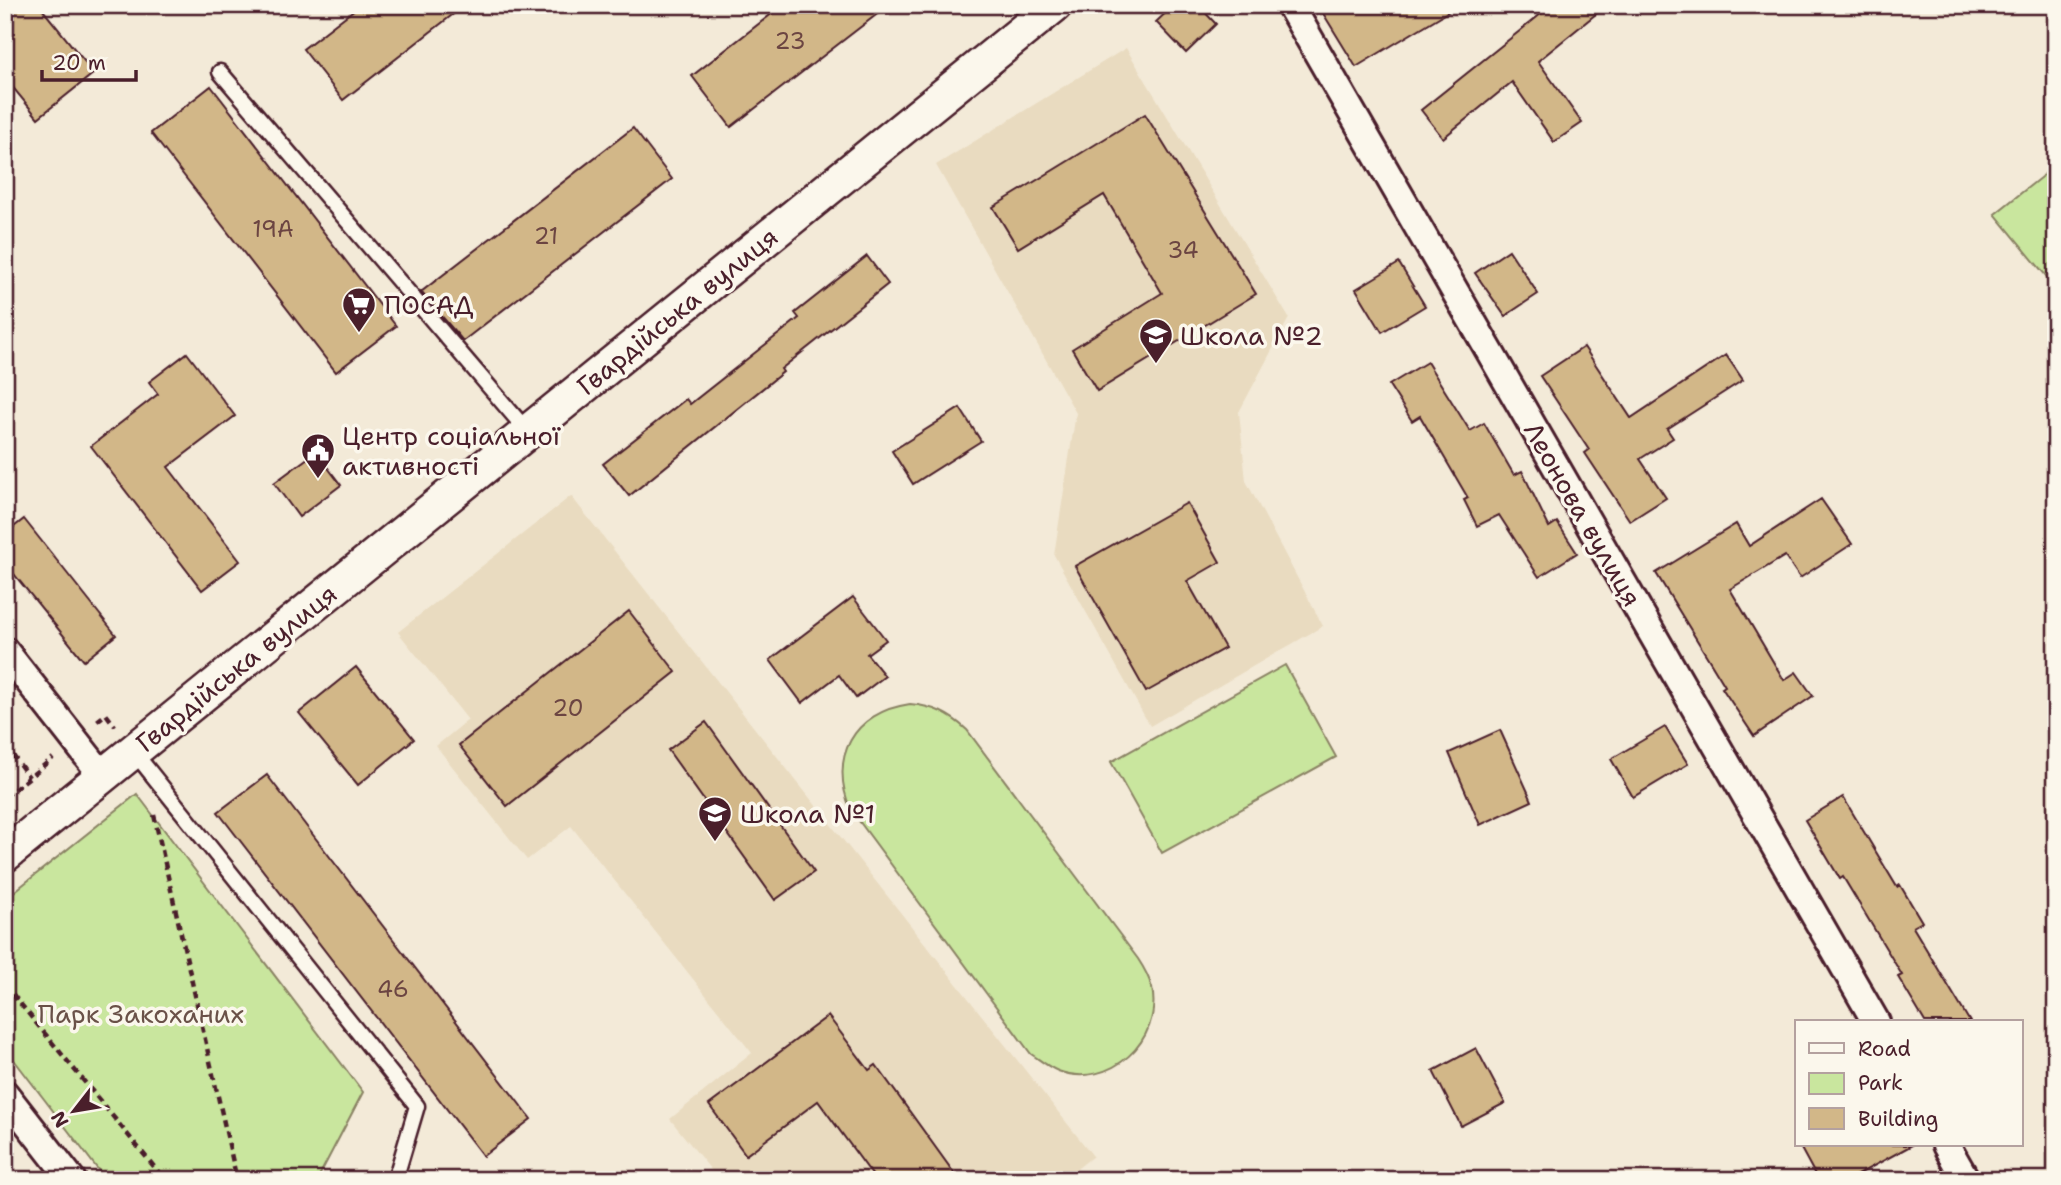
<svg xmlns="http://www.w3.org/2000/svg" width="2061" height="1185" font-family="'Shantell Sans',sans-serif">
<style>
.built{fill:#e9dbc0}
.green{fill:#c9e69e;stroke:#8a8264;stroke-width:2}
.building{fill:#d2b788;stroke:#4a1f2b;stroke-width:2}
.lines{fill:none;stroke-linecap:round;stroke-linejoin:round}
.service-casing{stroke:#4a1f2b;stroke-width:19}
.minor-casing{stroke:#4a1f2b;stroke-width:32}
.tertiary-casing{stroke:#4a1f2b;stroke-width:38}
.path{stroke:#4a1f2b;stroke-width:4.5;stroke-dasharray:7 5;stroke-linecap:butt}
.service{stroke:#fbf7ec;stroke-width:14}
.minor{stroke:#fbf7ec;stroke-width:26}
.tertiary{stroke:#fbf7ec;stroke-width:33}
.labels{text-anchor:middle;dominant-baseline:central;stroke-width:7;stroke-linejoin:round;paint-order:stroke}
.number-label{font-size:23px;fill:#6c4542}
.poi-label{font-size:26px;fill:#4a1f2b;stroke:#fbf7ec;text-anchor:start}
.street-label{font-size:26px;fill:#4a1f2b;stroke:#fbf7ec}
.park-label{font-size:26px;fill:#6a5148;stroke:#fbf7ec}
</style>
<rect width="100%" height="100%" fill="#f3ead8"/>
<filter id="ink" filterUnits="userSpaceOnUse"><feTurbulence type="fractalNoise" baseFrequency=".0143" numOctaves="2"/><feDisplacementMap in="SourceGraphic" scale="14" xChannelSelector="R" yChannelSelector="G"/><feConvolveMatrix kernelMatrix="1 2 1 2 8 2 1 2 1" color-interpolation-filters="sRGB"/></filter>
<g filter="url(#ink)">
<!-- built -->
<g class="built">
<polygon points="1126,48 1289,318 1239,412 1246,481 1323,626 1150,726 1054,555 1076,413 936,165"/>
<polygon points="571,496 1093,1156 1063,1180 719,1180 670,1119 752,1053 571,826 527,860 436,746 468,720 398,632"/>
</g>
<!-- green -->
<g class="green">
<polygon points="2056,165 2056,288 1995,214"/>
<polygon points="1285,665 1336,757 1162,853 1111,762"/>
<path d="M910 704C933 706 950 714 967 730L1138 959C1144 968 1149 977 1152 988 1163 1040 1110 1090 1058 1071 1048 1067 1040 1060 1031 1054L851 810C828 758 853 712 910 704Z"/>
<polygon points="137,794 363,1092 317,1180 106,1180 5,1048 5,899"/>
</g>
<!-- building -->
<g class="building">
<polygon points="5,5 39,5 94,73 38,118 5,78"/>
<polygon points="360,5 465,5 343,100 303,49"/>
<polygon points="783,5 889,5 731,127 692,76"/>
<polygon points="1174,5 1198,5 1216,24 1186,53 1156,22"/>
<polygon points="1318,5 1459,5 1356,67"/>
<polygon points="1552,5 1607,5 1538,61 1582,123 1554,142 1512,82 1443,138 1421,110"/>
<polygon points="211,86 396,326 336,372 151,133"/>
<polygon points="1145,114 1256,294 1097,391 1072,349 1162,293 1104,195 1018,248 993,207"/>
<polygon points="633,128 672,179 463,341 421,292"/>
<polygon points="1509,250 1538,294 1505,316 1475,273"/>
<polygon points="867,256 888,284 781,369 783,372 629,496 603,464 686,399 690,404 799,318 795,313"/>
<polygon points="1399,263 1425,306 1382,332 1356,289"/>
<polygon points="1584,347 1631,418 1726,355 1743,380 1667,429 1673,438 1640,459 1666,498 1630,521 1585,453 1589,450 1540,376"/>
<polygon points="187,353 235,416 168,467 240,561 202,590 91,446 158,394 149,382"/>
<polygon points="1427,362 1470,431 1484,423 1514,475 1522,471 1549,527 1557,522 1577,553 1539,577 1499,515 1477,526 1464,500 1468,498 1420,416 1412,421 1389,385"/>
<polygon points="960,408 981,441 913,484 892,451"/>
<polygon points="316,452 341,485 299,517 274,483"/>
<polygon points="1821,499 1852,544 1800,578 1785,556 1730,589 1784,680 1796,672 1813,696 1754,736 1722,688 1725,686 1656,573 1736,524 1749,546"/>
<polygon points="1187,503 1220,562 1187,581 1225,648 1146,692 1075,566"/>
<polygon points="24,519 116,635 84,661 5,563 5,534"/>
<polygon points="853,597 886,640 867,654 885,676 856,698 839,675 802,703 770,660"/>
<polygon points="629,611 676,672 507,806 459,745"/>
<polygon points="356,667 414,739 358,785 299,713"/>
<polygon points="706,722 814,872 775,900 668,750"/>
<polygon points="1665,727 1688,764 1633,797 1611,759"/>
<polygon points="1500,730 1532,801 1480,825 1449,753"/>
<polygon points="267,775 531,1119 483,1156 218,812"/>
<polygon points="1843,797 1897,887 1900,885 1922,922 1913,927 1970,1022 1925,1022 1898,977 1902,975 1843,877 1840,879 1805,820"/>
<polygon points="828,1016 869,1070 876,1065 959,1180 876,1180 818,1101 746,1155 709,1105"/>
<polygon points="1476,1048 1505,1103 1461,1126 1433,1071"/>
<polygon points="1799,1145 1912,1145 1848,1180 1818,1180"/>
</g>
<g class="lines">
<!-- service casing -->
<g class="service-casing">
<g id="service">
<polyline points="220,72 527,431"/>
<polyline points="134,752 417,1106 395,1180"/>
</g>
</g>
<!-- minor casing -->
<g class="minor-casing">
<g id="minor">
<polyline points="1290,5 1876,1022"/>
<polyline points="5,651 103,776"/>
<polyline points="5,1094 72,1180"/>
<polyline points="1946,1145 1966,1180"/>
</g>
</g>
<!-- tertiary casing -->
<g class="tertiary-casing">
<polyline id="tertiary" points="5,855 1055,5"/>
</g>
<!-- path -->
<g class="path">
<polyline points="97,721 106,714 115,726"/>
<polyline points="5,745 29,777"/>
<polyline points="5,797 53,758"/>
<polyline points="154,815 237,1180"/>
<polyline points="5,985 165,1180"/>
</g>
<!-- service -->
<use href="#service" class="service"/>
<!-- minor -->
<use href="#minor" class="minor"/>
<!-- tertiary -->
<use href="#tertiary" class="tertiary"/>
</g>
</g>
<!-- icons -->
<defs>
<g id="supermarket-pin" transform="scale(1.75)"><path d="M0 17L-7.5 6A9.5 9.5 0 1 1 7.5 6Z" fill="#4a1f2b" stroke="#fbf7ec"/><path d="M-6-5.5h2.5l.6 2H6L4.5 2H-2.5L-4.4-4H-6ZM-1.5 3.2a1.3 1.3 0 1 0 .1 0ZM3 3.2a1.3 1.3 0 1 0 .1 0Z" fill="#fff"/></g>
<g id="school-pin" transform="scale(1.75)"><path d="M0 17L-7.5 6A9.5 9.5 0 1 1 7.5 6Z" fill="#4a1f2b" stroke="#fbf7ec"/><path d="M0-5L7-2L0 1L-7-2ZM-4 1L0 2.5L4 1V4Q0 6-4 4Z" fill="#fff"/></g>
<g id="civic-pin" transform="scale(1.75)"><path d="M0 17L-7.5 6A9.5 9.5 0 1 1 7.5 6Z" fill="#4a1f2b" stroke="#fbf7ec"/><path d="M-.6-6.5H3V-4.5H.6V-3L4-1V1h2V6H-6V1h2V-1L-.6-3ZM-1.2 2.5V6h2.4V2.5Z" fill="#fff"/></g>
</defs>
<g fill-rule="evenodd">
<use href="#supermarket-pin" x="359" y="304"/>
<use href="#school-pin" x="1156" y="335"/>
<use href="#civic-pin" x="318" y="450"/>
<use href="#school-pin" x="715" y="813"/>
</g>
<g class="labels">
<!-- number labels -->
<g class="number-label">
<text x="790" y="41">23</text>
<text x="273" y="229">19А</text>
<text x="546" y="236">21</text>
<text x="1183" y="250">34</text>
<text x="568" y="708">20</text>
<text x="393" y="989">46</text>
</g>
<!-- poi labels -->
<g class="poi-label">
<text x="384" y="304">ПОСАД</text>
<text x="1180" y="335">Школа №2</text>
<text x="342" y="435">Центр соціальної<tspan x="342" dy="30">активності</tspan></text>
<text x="740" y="813">Школа №1</text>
</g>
<!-- street labels -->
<g class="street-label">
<text transform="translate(677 311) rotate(-39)">Гвардійська вулиця</text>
<text transform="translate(1583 514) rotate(60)">Леонова вулиця</text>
<text transform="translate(236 668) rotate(-39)">Гвардійська вулиця</text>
</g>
<!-- park labels -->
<g class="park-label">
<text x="141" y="1013">Парк Закоханих</text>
</g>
</g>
<!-- margin -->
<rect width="2061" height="1185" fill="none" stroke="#fbf7ec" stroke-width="28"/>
<rect x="14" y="14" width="2033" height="1157" fill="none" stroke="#4a1f2b" stroke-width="2.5" filter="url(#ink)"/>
<!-- legend -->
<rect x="1795" y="1020" width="228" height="126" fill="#fbf7ec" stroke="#b4a19f" stroke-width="2"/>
<rect x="1809" y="1043" width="35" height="10" fill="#fbf7ec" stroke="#b4a19f" stroke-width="2"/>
<text x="1858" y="1056" font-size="21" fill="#4a1f2b">Road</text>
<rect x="1809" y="1073" width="35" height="21" fill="#c9e69e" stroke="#b4a19f" stroke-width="2"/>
<text x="1858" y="1090" font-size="21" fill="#4a1f2b">Park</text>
<rect x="1809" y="1108" width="35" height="21" fill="#d2b788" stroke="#b4a19f" stroke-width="2"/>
<text x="1858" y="1126" font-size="21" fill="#4a1f2b">Building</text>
<!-- north arrow -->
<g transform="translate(74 1111) rotate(239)" stroke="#fbf7ec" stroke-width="5" paint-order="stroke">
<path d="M0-5L12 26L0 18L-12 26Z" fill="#4a1f2b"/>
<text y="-10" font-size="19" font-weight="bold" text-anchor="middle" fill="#4a1f2b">N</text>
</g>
<!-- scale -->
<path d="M42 70v10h94v-10" fill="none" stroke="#4a1f2b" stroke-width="3.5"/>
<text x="52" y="70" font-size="21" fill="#4a1f2b" stroke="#fbf7ec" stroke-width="5" paint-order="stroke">20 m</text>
</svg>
